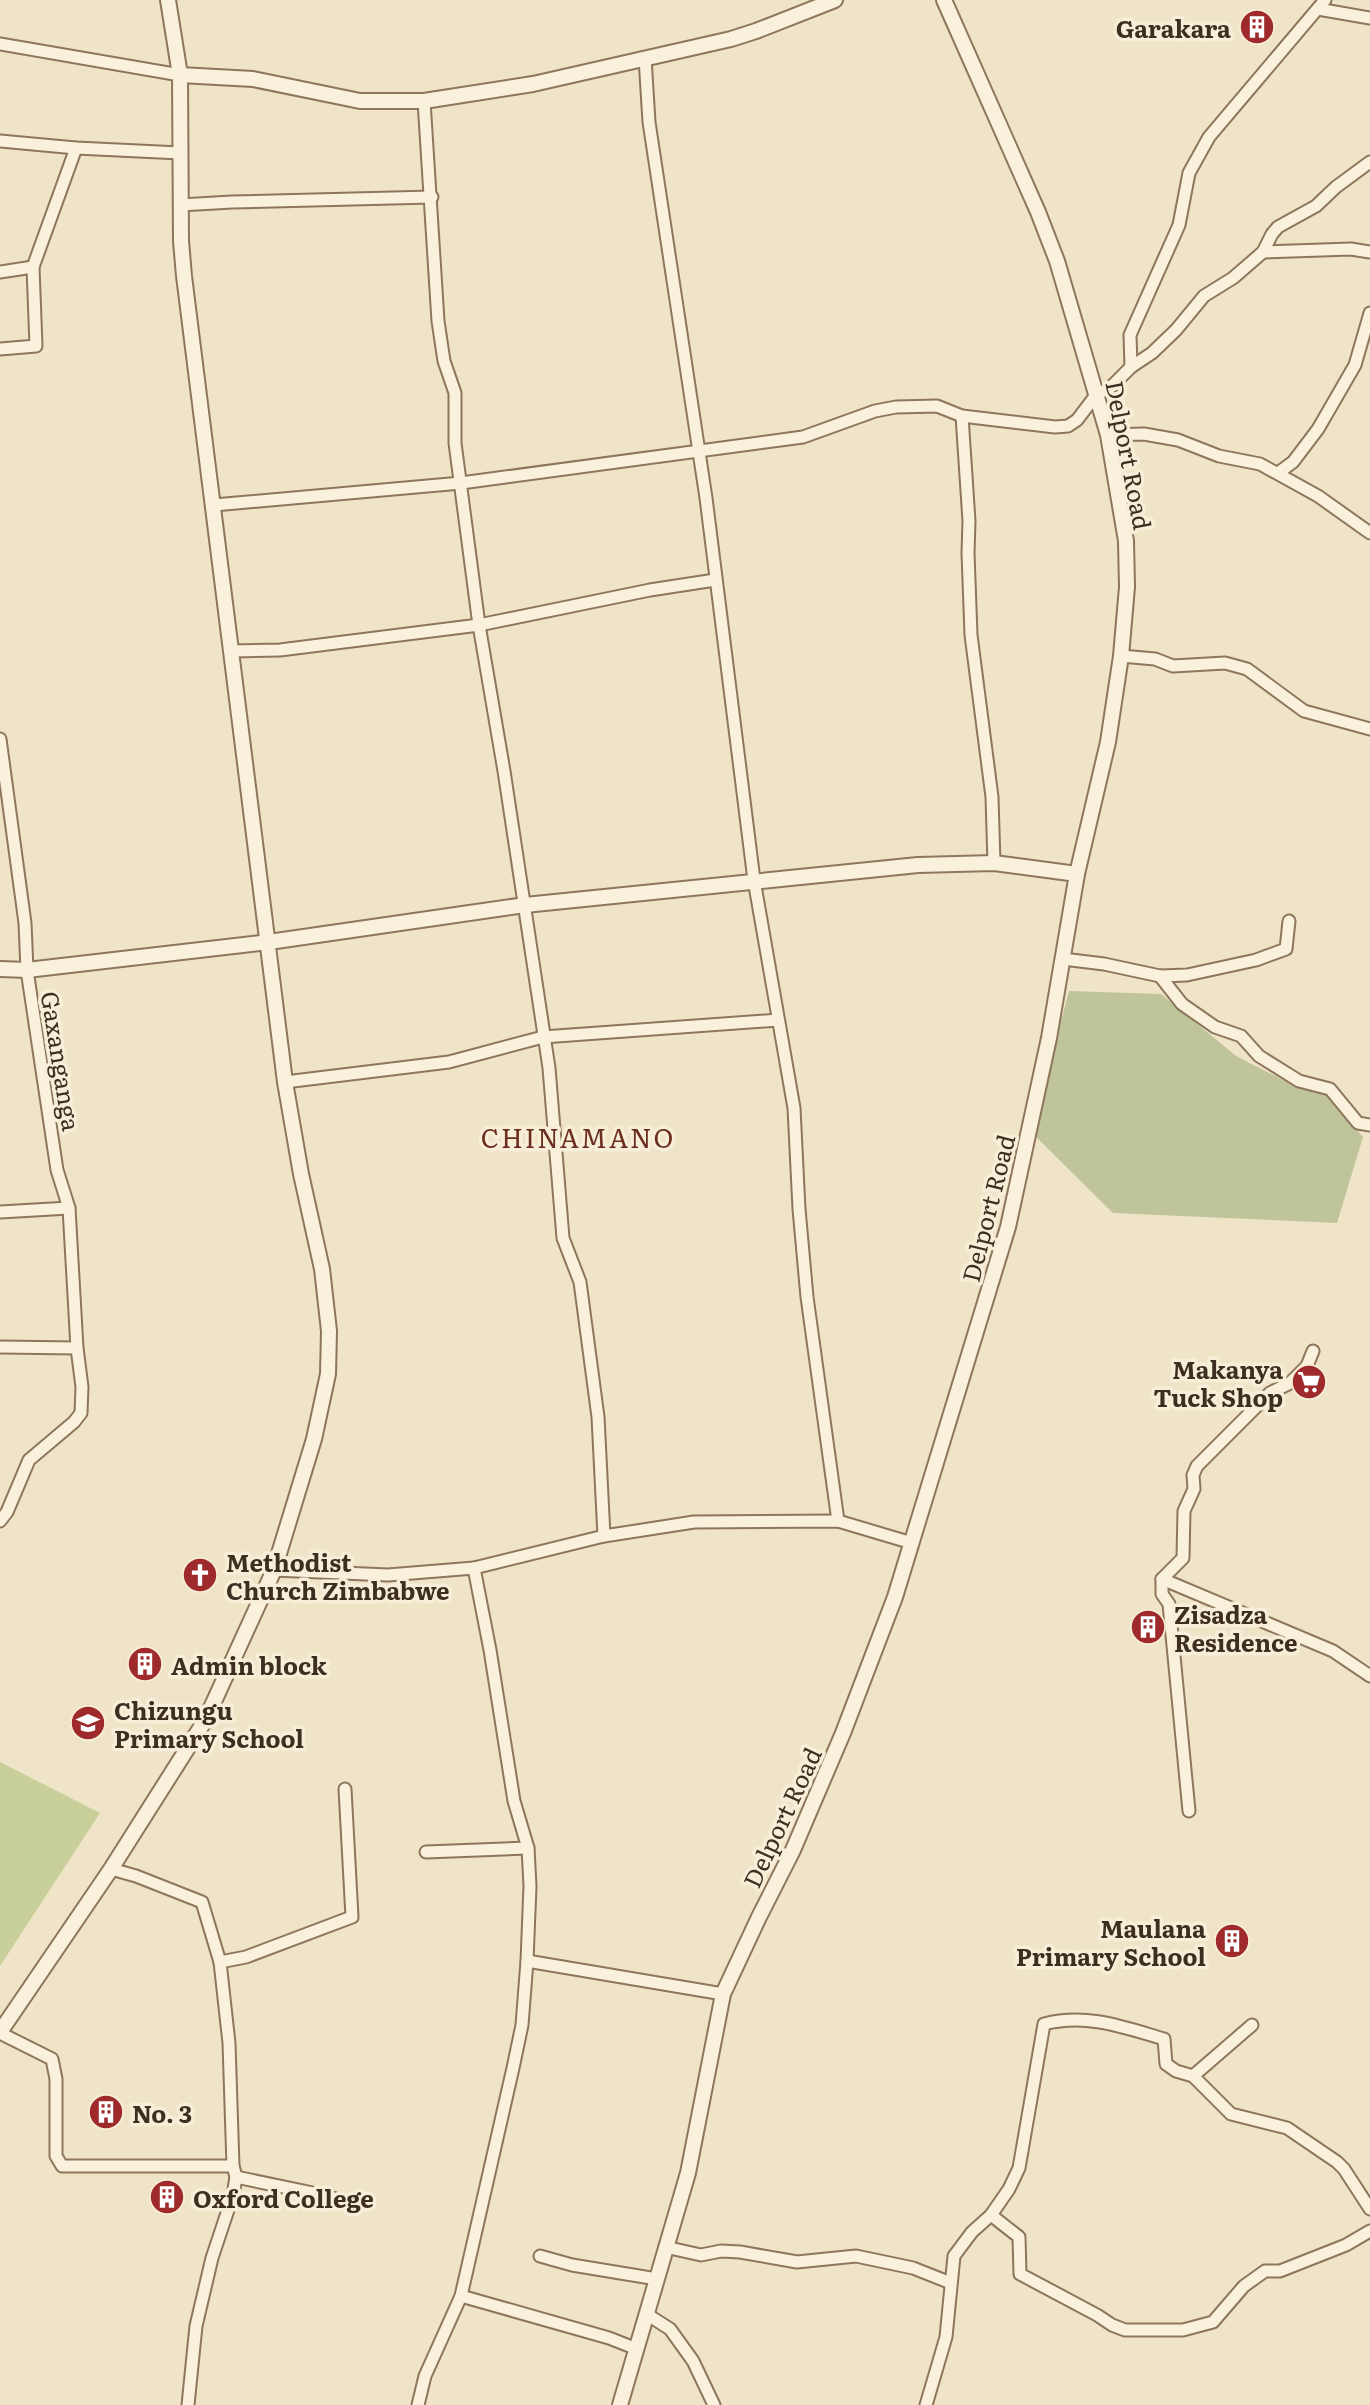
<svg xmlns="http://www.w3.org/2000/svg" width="1370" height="2405" font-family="Literata,serif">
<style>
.green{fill:#c9cf9b}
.cemetery{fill:#bfc49a}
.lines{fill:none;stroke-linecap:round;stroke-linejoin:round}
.minor-casing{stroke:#8d765c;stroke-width:15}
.tertiary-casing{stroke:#8d765c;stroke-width:18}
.minor{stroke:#faf1dc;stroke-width:11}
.tertiary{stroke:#faf1dc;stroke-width:14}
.labels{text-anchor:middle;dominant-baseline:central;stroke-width:7;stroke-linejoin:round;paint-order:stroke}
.poi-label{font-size:24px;font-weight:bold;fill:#3d2e20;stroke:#f7eed8;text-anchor:start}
.street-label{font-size:24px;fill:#3d2e20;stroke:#f7eed8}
.neighbourhood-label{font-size:26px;letter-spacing:2px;fill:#6b2e1e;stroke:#f7eed8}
</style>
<rect width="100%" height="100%" fill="#f0e4c8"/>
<!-- green -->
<polygon class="green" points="0,1762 100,1813 0,1966"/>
<!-- cemetery -->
<polygon class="cemetery" points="1069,991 1161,994 1236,1056 1283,1080 1328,1095 1363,1137 1337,1223 1113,1213 1032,1133"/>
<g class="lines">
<!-- minor casing -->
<g class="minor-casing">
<g id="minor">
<polyline points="1318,9 1370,18"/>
<polyline points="0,44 180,75"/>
<polyline points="645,58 649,122 706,498 754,880 794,1108 799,1209 807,1297 838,1521"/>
<polyline points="424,101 438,321 444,361 455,393 455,443 479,625 504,771 549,1068 563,1238 580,1282 598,1417 604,1536"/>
<polyline points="0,141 76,148 180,153"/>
<polyline points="180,205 232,202 432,197"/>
<polyline points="1263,252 1351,249 1370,252"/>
<polyline points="0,272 33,267 76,148"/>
<polyline points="0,349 36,346 33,267"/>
<polyline points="1131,367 1130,335 1179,225 1189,173 1209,137 1325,0"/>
<polyline points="962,416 969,521 968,553 971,635 992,797 994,863"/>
<polyline points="1108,435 1144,434 1178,440 1219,456 1260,464 1318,496 1370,533"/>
<polyline points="1278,473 1293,462 1318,429 1355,365 1370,313"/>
<polyline points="214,505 461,483 803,437 875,411 896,407 937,406 962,416 1055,427 1068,426 1077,420 1096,395 1111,387 1131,367 1152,353 1176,330 1204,296 1233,278 1263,252 1272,234 1278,227 1316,206 1336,187 1370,162"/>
<polyline points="231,651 280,650 479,625 650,590 715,580"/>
<polyline points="1121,656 1155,659 1173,666 1225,663 1247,669 1304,711 1370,729"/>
<polyline points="0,739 25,923 27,970 57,1170 69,1208 77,1348 82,1387 81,1413 74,1422 29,1460 7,1512 0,1521"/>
<polyline points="1063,959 1104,964 1160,976 1187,975 1256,960 1286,949 1289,921"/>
<polyline points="1160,976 1182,1004 1215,1027 1241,1036 1259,1056 1299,1081 1330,1089 1358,1123 1370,1125"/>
<polyline points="285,1082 449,1062 543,1037 778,1020"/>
<polyline points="0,1212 69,1208"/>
<polyline points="0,1347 77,1348"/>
<polyline points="274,1570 388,1575 474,1568 604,1536 694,1522 838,1521 912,1543"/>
<polyline points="1162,1579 1333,1651 1370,1676"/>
<polyline points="1189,1811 1169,1604 1162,1594 1162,1579 1183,1558 1184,1511 1194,1489 1193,1475 1197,1466 1270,1393 1290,1383 1307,1366 1313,1351"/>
<polyline points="426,1852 528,1848"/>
<polyline points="111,1869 136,1876 202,1902 220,1962 229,2043 233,2166 236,2177 233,2195 212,2258 196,2326 188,2405"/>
<polyline points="527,1961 723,1994"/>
<polyline points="220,1962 246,1957 352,1917 345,1789"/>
<polyline points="0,2033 52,2059 56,2079 56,2156 62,2166 233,2166"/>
<polyline points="1193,2076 1252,2025"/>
<polyline points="236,2177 327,2196 351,2204"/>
<polyline points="991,2215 1019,2237 1020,2274 1097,2315 1112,2325 1125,2330 1183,2330 1213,2322 1244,2286 1265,2271 1280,2271 1346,2245 1370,2231"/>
<polyline points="665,2247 701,2255 721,2251 740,2252 797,2262 856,2256 913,2268 951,2283"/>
<polyline points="540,2256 572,2265 657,2279"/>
<polyline points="461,2296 609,2338 637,2349"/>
<polyline points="648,2315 670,2329 693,2361 714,2405"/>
<polyline points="418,2405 425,2376 461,2296 513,2068 522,2025 527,1961 530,1886 528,1848 514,1801 490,1650 474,1568"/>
<path d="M926 2405 946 2337 954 2256 972 2232 991 2215 1009 2189 1019 2168 1044 2024C1087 2013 1123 2027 1164 2039L1166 2064 1176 2071 1193 2076 1231 2114 1287 2128 1337 2162 1344 2169 1370 2209"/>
</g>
</g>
<!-- tertiary casing -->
<g class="tertiary-casing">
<g id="tertiary">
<polyline points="180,75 253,79 360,101 424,101 533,84 731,39 756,31 835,0"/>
<polyline points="0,969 27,970 269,942 525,905 918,865 994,863 1077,874"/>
<polyline points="0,2032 111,1869 206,1719 274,1570 314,1439 328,1374 329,1331 322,1269 301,1174 285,1082 184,276 181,241 180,75 168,0"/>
<polyline points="620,2405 688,2173 723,1994 759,1917 793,1850 843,1733 895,1597 1008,1227 1049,1038 1077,874 1108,742 1121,656 1127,587 1126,541 1108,435 1057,261 1038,212 944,0"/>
</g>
</g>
<!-- minor -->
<use href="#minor" class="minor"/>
<!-- tertiary -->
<use href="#tertiary" class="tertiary"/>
</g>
<!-- icons -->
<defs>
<g id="building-disc" transform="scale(1.8)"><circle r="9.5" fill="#9e2a2b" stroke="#f7eed8"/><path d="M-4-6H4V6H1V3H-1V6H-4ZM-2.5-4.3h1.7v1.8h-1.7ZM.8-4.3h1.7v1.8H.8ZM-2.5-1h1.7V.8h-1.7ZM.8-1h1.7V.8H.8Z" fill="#fff"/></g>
<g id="supermarket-disc" transform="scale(1.8)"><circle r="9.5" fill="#9e2a2b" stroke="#f7eed8"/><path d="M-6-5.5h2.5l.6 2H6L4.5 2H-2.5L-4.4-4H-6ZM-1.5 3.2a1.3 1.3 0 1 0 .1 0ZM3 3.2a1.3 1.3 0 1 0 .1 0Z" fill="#fff"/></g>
<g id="church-disc" transform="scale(1.8)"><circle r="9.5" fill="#9e2a2b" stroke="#f7eed8"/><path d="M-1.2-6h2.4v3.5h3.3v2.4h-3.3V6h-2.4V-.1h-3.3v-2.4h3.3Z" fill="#fff"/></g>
<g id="school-disc" transform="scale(1.8)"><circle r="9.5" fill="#9e2a2b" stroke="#f7eed8"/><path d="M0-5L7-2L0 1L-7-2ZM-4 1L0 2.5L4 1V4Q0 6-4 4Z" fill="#fff"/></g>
</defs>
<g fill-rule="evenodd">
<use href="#building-disc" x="1257" y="27"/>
<use href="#supermarket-disc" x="1309" y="1382"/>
<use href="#church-disc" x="200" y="1575"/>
<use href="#building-disc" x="1148" y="1627"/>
<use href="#building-disc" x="145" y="1664"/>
<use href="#school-disc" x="88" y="1723"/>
<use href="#building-disc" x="1232" y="1941"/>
<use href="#building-disc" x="106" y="2112"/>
<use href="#building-disc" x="167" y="2197"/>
</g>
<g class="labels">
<!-- poi labels -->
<g class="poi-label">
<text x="1231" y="27" text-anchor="end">Garakara</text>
<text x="1283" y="1368" text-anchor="end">Makanya<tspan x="1283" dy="28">Tuck Shop</tspan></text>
<text x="226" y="1561">Methodist<tspan x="226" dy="28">Church Zimbabwe</tspan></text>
<text x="1174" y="1613">Zisadza<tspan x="1174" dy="28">Residence</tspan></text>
<text x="171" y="1664">Admin block</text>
<text x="114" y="1709">Chizungu<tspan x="114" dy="28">Primary School</tspan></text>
<text x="1206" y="1927" text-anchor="end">Maulana<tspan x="1206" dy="28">Primary School</tspan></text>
<text x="132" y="2112">No. 3</text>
<text x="193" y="2197">Oxford College</text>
</g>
<!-- street labels -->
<g class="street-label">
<text transform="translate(1130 455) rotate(79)">Delport Road</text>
<text transform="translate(62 1061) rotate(81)">Gaxanganga</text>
<text transform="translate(987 1208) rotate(-76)">Delport Road</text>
<text transform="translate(781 1817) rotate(-65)">Delport Road</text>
</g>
<!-- neighbourhood labels -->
<g class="neighbourhood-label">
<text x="578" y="1136">CHINAMANO</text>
</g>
</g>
</svg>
